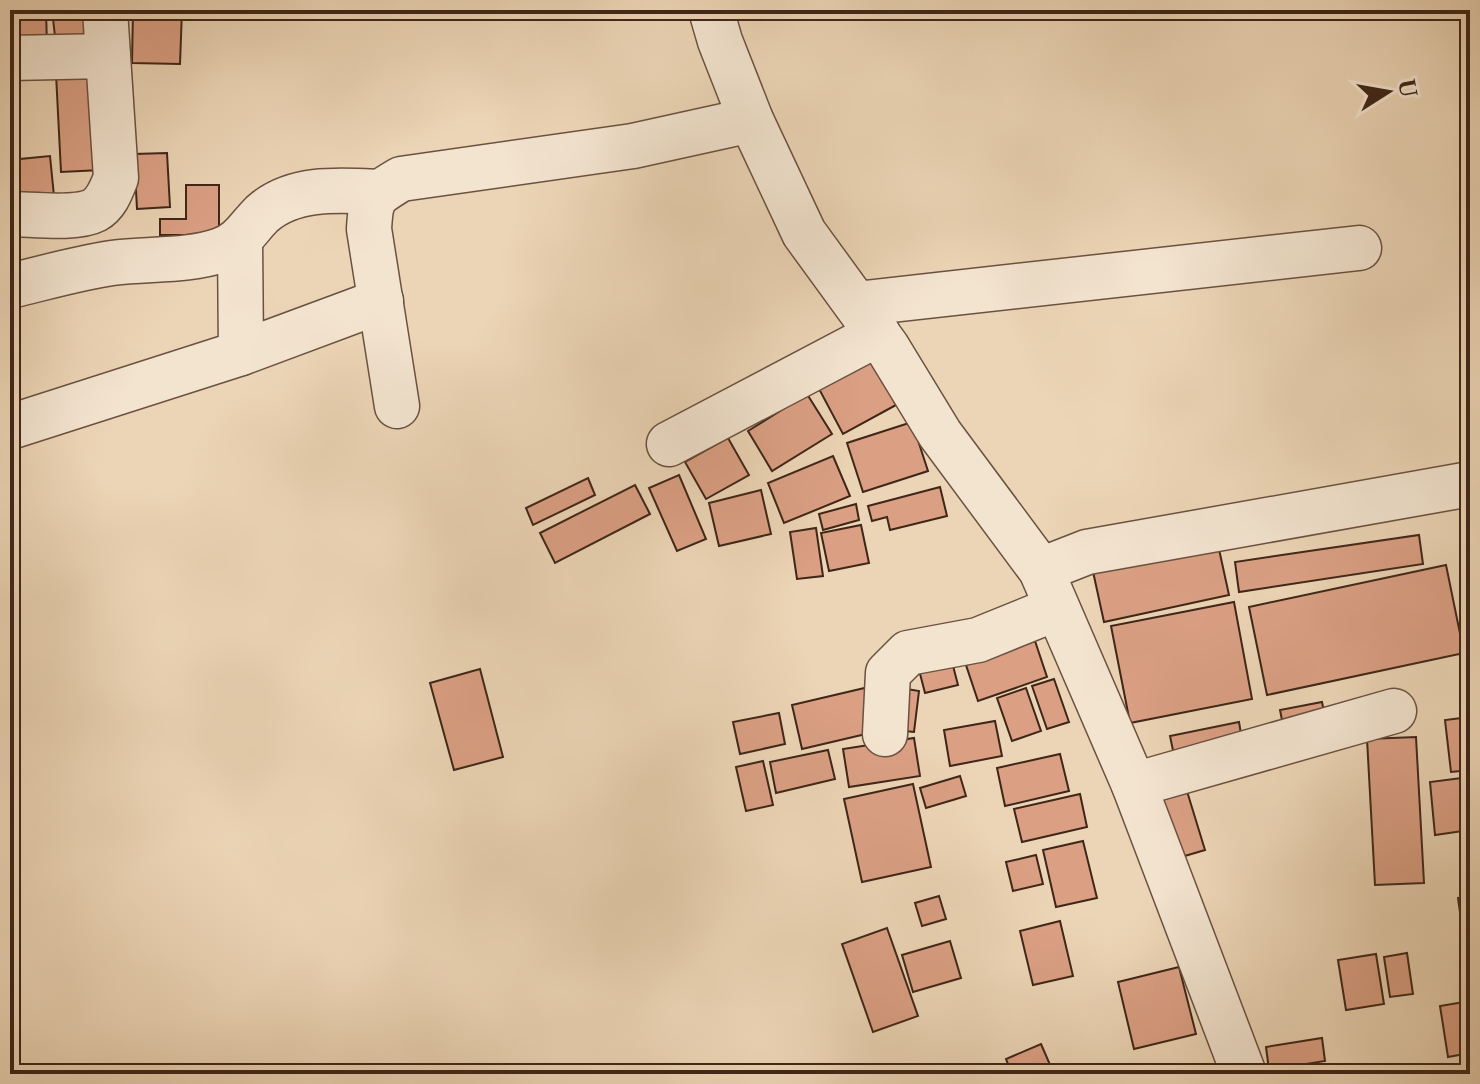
<svg xmlns="http://www.w3.org/2000/svg" width="1480" height="1084" font-family="'Libre Caslon Text',serif">
<style>
.building{fill:#dba084;stroke:#3f2618;stroke-width:2}
.lines{fill:none;stroke-linecap:round;stroke-linejoin:round}
.minor-casing{stroke:#6a5240;stroke-width:47}
.minor{stroke:#f3e4d0;stroke-width:44}
</style>
<rect width="100%" height="100%" fill="#ecd5b6"/>
<filter id="stains"><feTurbulence type="fractalNoise" baseFrequency=".0025" numOctaves="4"/><feColorMatrix values="0 0 0 0 .2 0 0 0 0 .09 0 0 0 0 .02 0 0 0 .5 -.17"/></filter>
<radialGradient id="worn" r=".72"><stop offset=".6" stop-color="#630" stop-opacity="0"/><stop offset="1" stop-color="#630" stop-opacity=".3"/></radialGradient>
<!-- building -->
<g class="building">
<polygon points="15,10 46,10 47,46 17,47"/>
<polygon points="52,10 94,10 97,40 56,45"/>
<polygon points="133,10 182,10 180,64 132,63"/>
<polygon points="96,71 101,170 61,172 56,74"/>
<polygon points="167,153 170,207 137,209 134,154"/>
<polygon points="50,156 54,196 12,200 10,160"/>
<polygon points="186,185 219,185 219,235 160,235 160,219 186,219"/>
<polygon points="871,358 896,405 843,434 818,387"/>
<polygon points="807,394 832,434 772,471 748,431"/>
<polygon points="912,422 928,471 863,492 847,443"/>
<polygon points="728,438 749,475 706,499 685,462"/>
<polygon points="833,456 850,496 784,523 768,483"/>
<polygon points="679,475 706,539 677,551 649,488"/>
<polygon points="588,478 595,495 533,525 526,508"/>
<polygon points="635,485 650,514 555,563 540,533"/>
<polygon points="940,487 947,516 890,530 887,517 872,521 868,506"/>
<polygon points="761,490 771,534 719,546 709,503"/>
<polygon points="856,504 859,520 823,530 819,514"/>
<polygon points="861,525 869,563 829,571 821,533"/>
<polygon points="816,528 823,576 797,579 790,532"/>
<polygon points="1419,535 1423,564 1239,592 1235,562"/>
<polygon points="1217,540 1229,595 1104,622 1092,567"/>
<polygon points="1446,565 1464,653 1267,695 1249,607"/>
<polygon points="1234,602 1252,699 1130,723 1111,626"/>
<polygon points="1035,641 1047,677 978,701 966,665"/>
<polygon points="951,658 958,685 925,693 918,666"/>
<polygon points="480,669 503,757 454,770 430,683"/>
<polygon points="1054,679 1069,722 1047,729 1032,686"/>
<polygon points="873,686 883,730 802,749 792,705"/>
<polygon points="901,688 919,691 914,732 895,730"/>
<polygon points="1026,688 1041,731 1012,741 997,698"/>
<polygon points="1322,702 1326,722 1284,730 1280,710"/>
<polygon points="779,713 785,744 740,754 733,722"/>
<polygon points="1470,717 1470,770 1451,772 1445,720"/>
<polygon points="995,721 1002,756 950,766 944,730"/>
<polygon points="1239,722 1244,752 1176,765 1170,736"/>
<polygon points="1416,737 1424,883 1375,885 1367,739"/>
<polygon points="914,738 920,776 849,787 843,749"/>
<polygon points="828,750 835,779 776,793 770,762"/>
<polygon points="1060,754 1069,791 1005,806 997,768"/>
<polygon points="763,761 773,805 746,811 736,767"/>
<polygon points="960,776 966,796 926,808 920,788"/>
<polygon points="1470,777 1470,830 1435,835 1430,782"/>
<polygon points="913,784 931,867 862,882 844,799"/>
<polygon points="1186,788 1205,850 1178,858 1159,796"/>
<polygon points="1080,794 1087,827 1022,842 1014,809"/>
<polygon points="1083,841 1097,898 1056,907 1043,850"/>
<polygon points="1036,855 1043,884 1013,891 1006,862"/>
<polygon points="939,896 946,919 922,926 915,903"/>
<polygon points="1470,896 1470,919 1461,920 1458,898"/>
<polygon points="1060,921 1073,976 1033,985 1020,931"/>
<polygon points="887,928 918,1016 873,1032 842,944"/>
<polygon points="950,941 961,978 913,992 902,955"/>
<polygon points="1407,953 1413,994 1390,997 1384,957"/>
<polygon points="1376,954 1384,1004 1346,1010 1338,960"/>
<polygon points="1179,967 1196,1034 1134,1049 1118,982"/>
<polygon points="1470,1001 1470,1053 1448,1057 1440,1006"/>
<polygon points="1322,1038 1325,1061 1269,1070 1266,1047"/>
<polygon points="1041,1044 1054,1074 1012,1074 1006,1059"/>
</g>
<g class="lines">
<!-- minor casing -->
<g class="minor-casing">
<g id="minor">
<polyline points="711,10 720,41 751,120 804,233 887,347 940,434 1041,570 1134,785 1244,1074"/>
<polyline points="10,58 108,56"/>
<path d="M10 214C32 214 76 220 95 210 107 203 111 190 116 178L105 10"/>
<polyline points="240,240 241,353"/>
<path d="M10 286C44 278 78 268 112 263 148 258 187 262 221 250 241 243 248 228 262 214 293 186 340 190 379 192"/>
<polyline points="856,304 1359,248"/>
<path d="M397 406 369 229C371 196 373 196 401 179L633 146 751 120"/>
<polyline points="10,427 241,353 381,301"/>
<polyline points="669,444 878,334"/>
<polyline points="1041,570 1087,552 1470,484"/>
<polyline points="885,734 888,673 908,653 978,640 1057,608"/>
<polyline points="1134,785 1394,711"/>
</g>
</g>
<!-- minor -->
<use href="#minor" class="minor"/>
</g>
<!-- margin -->
<rect width="1480" height="1084" fill="none" stroke="#ecd5b6" stroke-width="40"/>
<rect x="12" y="12" width="1456" height="1060" fill="none" stroke="#3f2618" stroke-width="4"/>
<rect x="20" y="20" width="1440" height="1044" fill="none" stroke="#3f2618" stroke-width="2"/>
<!-- north arrow -->
<g transform="translate(1388 92) rotate(79)" stroke="#f3e4d0" stroke-width="6" paint-order="stroke">
<path d="M0-6L14 30L0 20L-14 30Z" fill="#3f2618"/>
<text y="-12" font-size="22" font-weight="bold" text-anchor="middle" fill="#3f2618">U</text>
</g>
<rect width="100%" height="100%" filter="url(#stains)"/>
<rect width="100%" height="100%" fill="url(#worn)"/>
</svg>
